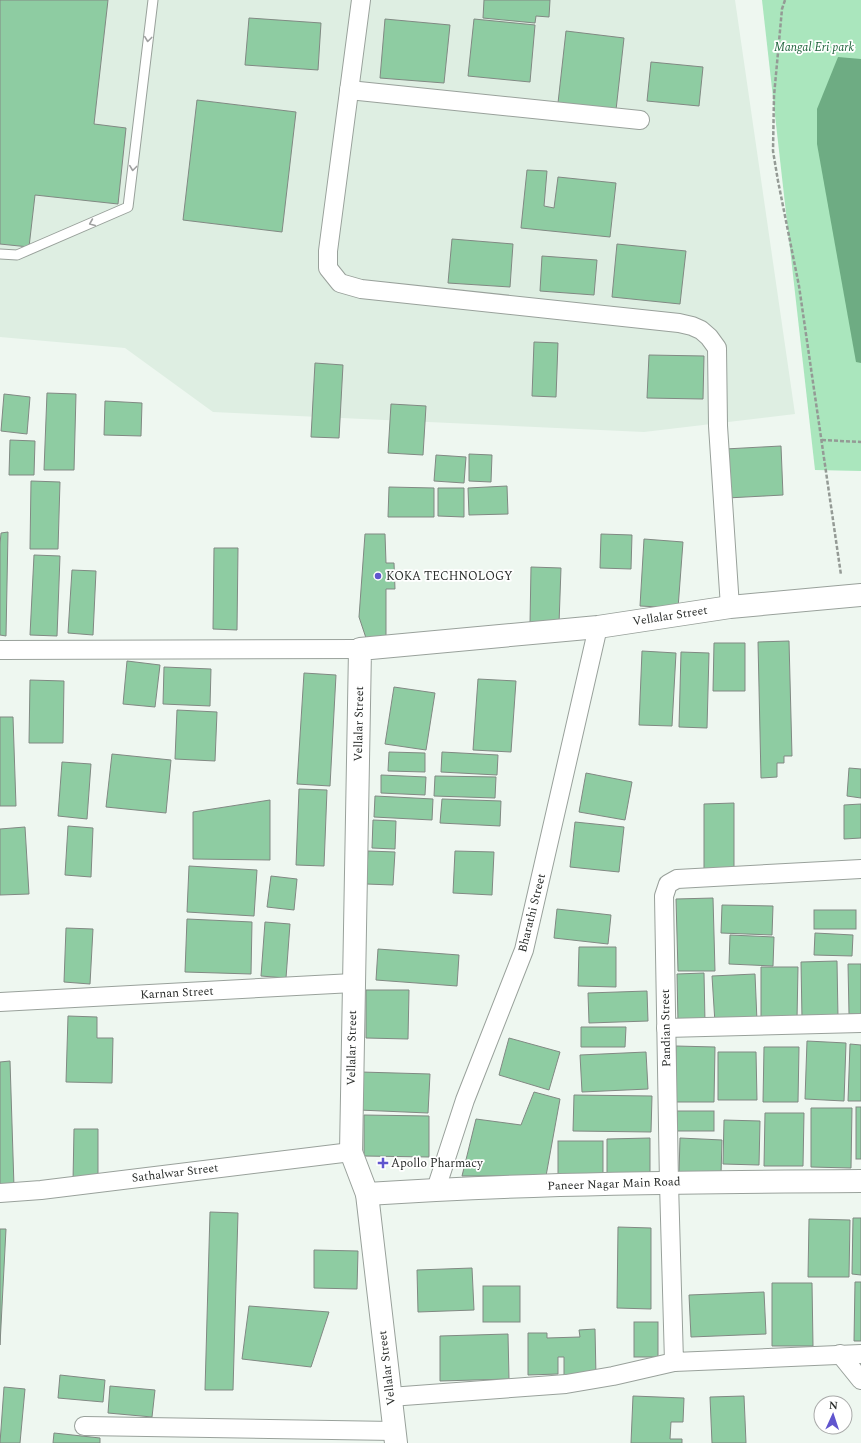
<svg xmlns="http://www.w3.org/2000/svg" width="861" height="1443" font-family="Spectral,serif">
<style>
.built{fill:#deeee2}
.green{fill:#aae6bd}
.water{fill:#6eac83}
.building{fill:#8ecca2;stroke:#818983}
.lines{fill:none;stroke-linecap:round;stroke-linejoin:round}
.service-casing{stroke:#99a19b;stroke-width:11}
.minor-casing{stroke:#99a19b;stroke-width:20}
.tertiary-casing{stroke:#99a19b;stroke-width:24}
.path{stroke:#949a95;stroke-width:2.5;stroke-dasharray:4 2;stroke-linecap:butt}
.service{stroke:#fff;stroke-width:9}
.minor{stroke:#fff;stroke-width:18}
.tertiary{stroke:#fff;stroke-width:22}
.oneway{stroke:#9fa0a0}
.poi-dot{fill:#6055ce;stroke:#fff;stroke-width:1.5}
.labels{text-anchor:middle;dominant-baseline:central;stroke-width:3.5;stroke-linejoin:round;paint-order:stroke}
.park-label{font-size:12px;font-style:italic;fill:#1e633b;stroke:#fff}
.poi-label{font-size:12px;fill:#2a2d2b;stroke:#fff;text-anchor:start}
.street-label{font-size:12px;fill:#2a2d2b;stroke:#fff}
</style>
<rect width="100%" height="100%" fill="#eef7f0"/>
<!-- built -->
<polygon class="built" points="0,0 735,0 795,414 644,432 213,412 125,348 0,337"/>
<!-- green -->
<polygon class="green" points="762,0 861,0 861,471 815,470"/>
<!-- water -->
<polygon class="water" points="838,57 861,59 861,363 856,362 817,144 817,109"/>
<!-- building -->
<g class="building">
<polygon points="0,0 108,0 94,124 126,128 118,204 35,195 29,247 0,244"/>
<polygon points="484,0 550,0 549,17 536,16 535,23 483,18"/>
<polygon points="249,18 321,23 318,70 245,65"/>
<polygon points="385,19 450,25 444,83 380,78"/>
<polygon points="474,19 535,25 530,82 468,76"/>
<polygon points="566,31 624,38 616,110 558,103"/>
<polygon points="651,62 703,67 699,106 647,101"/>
<polygon points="197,100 296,112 282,232 183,220"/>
<polygon points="527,170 547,171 544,206 554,208 558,177 616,183 610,237 521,228"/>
<polygon points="452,239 513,244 510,287 448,283"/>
<polygon points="617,244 686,251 680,304 612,297"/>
<polygon points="542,256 597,260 594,295 540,291"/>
<polygon points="534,342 558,343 556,397 532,396"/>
<polygon points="649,355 704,356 703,399 647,398"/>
<polygon points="315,363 343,365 339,438 311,437"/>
<polygon points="47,393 76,394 74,470 44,470"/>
<polygon points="4,394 30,397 27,434 1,431"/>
<polygon points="105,401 142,403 141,436 104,435"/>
<polygon points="391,404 426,406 423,455 388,453"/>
<polygon points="10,440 35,441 34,475 9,475"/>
<polygon points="781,446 783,495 727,498 725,449"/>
<polygon points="469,454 492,455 491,482 469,481"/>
<polygon points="436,455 466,457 464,483 434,481"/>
<polygon points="31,481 60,482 58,549 30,549"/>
<polygon points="507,486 508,514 469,515 468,488"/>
<polygon points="389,487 434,488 434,517 388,517"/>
<polygon points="438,488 464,488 464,517 438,516"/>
<polygon points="8,532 6,636 0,635 0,544 1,533"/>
<polygon points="365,534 385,534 386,563 394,563 395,589 386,589 386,638 366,638 359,617"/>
<polygon points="601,534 632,535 631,569 600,568"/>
<polygon points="644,539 683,542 678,608 640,606"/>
<polygon points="214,548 238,548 237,630 213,629"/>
<polygon points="34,555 60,556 57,636 30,635"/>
<polygon points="531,567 561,568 559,624 530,624"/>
<polygon points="72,570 96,571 93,635 68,633"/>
<polygon points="789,641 792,756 784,756 784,763 777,763 777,777 761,778 758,642"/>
<polygon points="714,643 745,643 745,691 713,691"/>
<polygon points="642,651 676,653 672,726 639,725"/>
<polygon points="681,652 709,653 707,728 679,727"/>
<polygon points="127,661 160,665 155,707 123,704"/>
<polygon points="164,667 211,669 210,706 163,704"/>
<polygon points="304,673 336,675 330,786 297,784"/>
<polygon points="478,679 516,681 511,752 473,750"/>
<polygon points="30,680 64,681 63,743 29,743"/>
<polygon points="394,687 435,693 426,750 385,744"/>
<polygon points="177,710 217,712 215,761 175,759"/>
<polygon points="0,717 13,717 16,806 0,806"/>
<polygon points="389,752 425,753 425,772 388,771"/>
<polygon points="442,752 498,755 497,775 441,772"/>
<polygon points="112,754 171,760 166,813 106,807"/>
<polygon points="62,762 91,764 87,819 58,816"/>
<polygon points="849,768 861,769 861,798 847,796"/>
<polygon points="586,773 632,782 625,820 579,812"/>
<polygon points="381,775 426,777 425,795 381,793"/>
<polygon points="435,776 496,777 495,798 434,796"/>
<polygon points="299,789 327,790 324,866 296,865"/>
<polygon points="375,796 433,799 432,820 374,817"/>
<polygon points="442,799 501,801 500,826 440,823"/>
<polygon points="270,800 270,860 193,859 193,812"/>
<polygon points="734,803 734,871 704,872 704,804"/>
<polygon points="861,804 861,838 844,839 844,805"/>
<polygon points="373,820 396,821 395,849 372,848"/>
<polygon points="575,822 624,827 619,872 570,867"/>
<polygon points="68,826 93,828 91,877 65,875"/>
<polygon points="25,827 29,894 0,895 0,829"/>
<polygon points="368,851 395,852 393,885 366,884"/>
<polygon points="455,851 494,852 492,895 453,893"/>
<polygon points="189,866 257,870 254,916 187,912"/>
<polygon points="271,876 297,879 294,910 267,907"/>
<polygon points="713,898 715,971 678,971 676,899"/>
<polygon points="722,905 773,906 772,935 721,933"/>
<polygon points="557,909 611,915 608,944 554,938"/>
<rect x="814" y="910" width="42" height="19"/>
<polygon points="187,919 252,922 251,974 185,972"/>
<polygon points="265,922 290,924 286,978 261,976"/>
<polygon points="66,928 93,929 90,984 64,982"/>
<polygon points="815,933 853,935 852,956 814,955"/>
<polygon points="730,935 774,937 773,966 729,964"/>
<polygon points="579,947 616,947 616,987 578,986"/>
<polygon points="378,949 459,955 457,986 376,980"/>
<polygon points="837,961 838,1018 802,1019 801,962"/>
<polygon points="848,964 861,964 861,1014 849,1014"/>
<polygon points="761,967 798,967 797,1020 761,1019"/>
<polygon points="704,973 705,1022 678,1022 677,974"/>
<polygon points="755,974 757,1021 715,1023 712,976"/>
<polygon points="366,990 409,990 408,1039 366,1038"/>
<polygon points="647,991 648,1021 589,1023 588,993"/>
<polygon points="68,1016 97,1017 97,1038 113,1038 112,1083 66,1082"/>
<polygon points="581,1027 626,1027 625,1047 581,1047"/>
<polygon points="509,1038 560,1052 549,1090 499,1075"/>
<polygon points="807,1041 846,1043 844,1101 805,1099"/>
<polygon points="850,1044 861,1045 861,1101 848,1101"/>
<polygon points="676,1046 715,1047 714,1102 675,1102"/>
<polygon points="764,1047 799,1047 798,1102 763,1102"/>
<polygon points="646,1052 648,1089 582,1092 580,1055"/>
<polygon points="718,1052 756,1052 757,1100 718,1100"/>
<polygon points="10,1061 14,1187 0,1187 0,1062"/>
<polygon points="361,1072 430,1074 428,1113 359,1110"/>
<polygon points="534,1092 560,1099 546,1176 462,1176 476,1119 521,1125"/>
<polygon points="574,1095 652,1096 651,1132 573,1131"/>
<rect x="856" y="1107" width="5" height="52"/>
<polygon points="811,1108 852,1108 851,1168 811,1167"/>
<rect x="677" y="1111" width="37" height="20"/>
<polygon points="765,1113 804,1113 803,1166 764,1166"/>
<polygon points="364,1115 429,1116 429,1157 364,1156"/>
<polygon points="724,1120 760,1121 759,1165 723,1164"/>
<polygon points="74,1129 98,1129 98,1181 73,1181"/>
<polygon points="650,1138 650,1178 607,1178 607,1139"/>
<polygon points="680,1138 722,1140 721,1175 679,1173"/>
<rect x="558" y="1141" width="45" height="39"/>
<polygon points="210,1212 238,1213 233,1390 205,1390"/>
<polygon points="853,1218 861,1218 861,1275 852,1274"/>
<polygon points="809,1219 850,1220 849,1277 808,1277"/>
<polygon points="618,1227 651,1228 651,1309 617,1308"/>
<polygon points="0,1229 6,1229 0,1345"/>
<polygon points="314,1250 358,1251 357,1289 314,1288"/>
<polygon points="472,1268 474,1310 418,1312 417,1270"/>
<polygon points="855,1282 861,1282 861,1341 854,1341"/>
<polygon points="772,1283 812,1283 813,1346 772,1346"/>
<rect x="483" y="1286" width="37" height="36"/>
<polygon points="764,1292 766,1334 691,1337 689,1295"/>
<polygon points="249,1306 329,1312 311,1367 242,1359"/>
<rect x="634" y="1322" width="24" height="35"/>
<polygon points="595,1329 596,1376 564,1376 564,1357 558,1357 558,1374 528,1375 528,1333 547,1333 547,1338 580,1337 579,1330"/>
<polygon points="508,1334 509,1379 440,1381 440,1336"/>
<polygon points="60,1375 105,1380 103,1402 58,1398"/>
<polygon points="110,1386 155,1390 152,1417 108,1413"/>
<polygon points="4,1387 25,1389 20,1443 0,1443"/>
<polygon points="633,1396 684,1398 683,1422 671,1422 670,1439 682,1439 682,1443 631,1443"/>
<polygon points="744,1396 746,1443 712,1443 710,1397"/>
<polygon points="54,1433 100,1438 100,1443 53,1443"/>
</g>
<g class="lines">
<!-- service casing -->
<g class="service-casing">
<polyline id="service" points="0,254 17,255 128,207 153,0"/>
</g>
<!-- minor casing -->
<g class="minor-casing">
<g id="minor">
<polyline points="361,0 328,251 328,268 340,283 361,289 679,323 692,326 701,330 709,337 717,348 718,426 730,607"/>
<polyline points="349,90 640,120"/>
<polyline points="0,650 360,649"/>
<polyline points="861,869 677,879 668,884 664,896 669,1183 674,1362 861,1354"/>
<polyline points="0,1002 353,983"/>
<polyline points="666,1028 861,1023"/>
<polyline points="436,1189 465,1100 524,950 598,627"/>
<polyline points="0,1193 41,1190 351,1152"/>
<polyline points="840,1354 861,1380"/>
<polyline points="390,1397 566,1384 613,1376 674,1362"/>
<polyline points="84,1426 394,1431"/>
</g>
</g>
<!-- tertiary casing -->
<g class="tertiary-casing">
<g id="tertiary">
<path d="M367 1194C531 1183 696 1182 861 1181"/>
<polyline points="396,1443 367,1194 351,1152 360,649 598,627 730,607 861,595"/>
</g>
</g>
<!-- path -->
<g class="path">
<polyline points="785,0 782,9 774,96 773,151 778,181 799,286 841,575"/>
<polyline points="822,440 861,442"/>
</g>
<!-- service -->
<use href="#service" class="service"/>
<!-- minor -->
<use href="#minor" class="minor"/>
<!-- tertiary -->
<use href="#tertiary" class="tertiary"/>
</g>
<!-- one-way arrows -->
<defs><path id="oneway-chevron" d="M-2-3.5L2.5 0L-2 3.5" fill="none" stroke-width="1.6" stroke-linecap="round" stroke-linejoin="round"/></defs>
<g class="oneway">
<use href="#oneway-chevron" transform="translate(148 39) rotate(97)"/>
<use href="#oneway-chevron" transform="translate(133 168) rotate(97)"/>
<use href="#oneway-chevron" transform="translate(92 223) rotate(157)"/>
</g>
<!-- markers -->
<g class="poi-dot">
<circle cx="378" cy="576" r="4"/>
<path d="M381 1157h4v4h4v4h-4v4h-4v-4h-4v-4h4z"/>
</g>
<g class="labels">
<!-- park labels -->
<g class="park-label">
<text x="814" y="47">Mangal Eri park</text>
</g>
<!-- poi labels -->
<g class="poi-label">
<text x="386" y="576">KOKA TECHNOLOGY</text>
<text x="391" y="1163">Apollo Pharmacy</text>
</g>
<!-- street labels -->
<g class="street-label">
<text transform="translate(670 616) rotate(-9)">Vellalar Street</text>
<text transform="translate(359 724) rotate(-89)">Vellalar Street</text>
<text transform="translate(532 913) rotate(-76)">Bharathi Street</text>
<text transform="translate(177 993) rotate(-3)">Karnan Street</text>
<text transform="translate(666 1028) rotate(-91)">Pandian Street</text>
<text transform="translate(352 1048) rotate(-89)">Vellalar Street</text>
<text transform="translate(175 1173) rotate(-7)">Sathalwar Street</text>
<text transform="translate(614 1184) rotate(-2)">Paneer Nagar Main Road</text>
<text transform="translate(387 1368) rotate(-97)">Vellalar Street</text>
</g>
</g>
<!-- north arrow -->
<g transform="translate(833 1415) rotate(3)"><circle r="19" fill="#ffffff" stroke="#aaabaa"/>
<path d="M0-3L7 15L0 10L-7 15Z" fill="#6055ce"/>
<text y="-6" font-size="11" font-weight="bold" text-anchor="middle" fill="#2a2d2b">N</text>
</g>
</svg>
